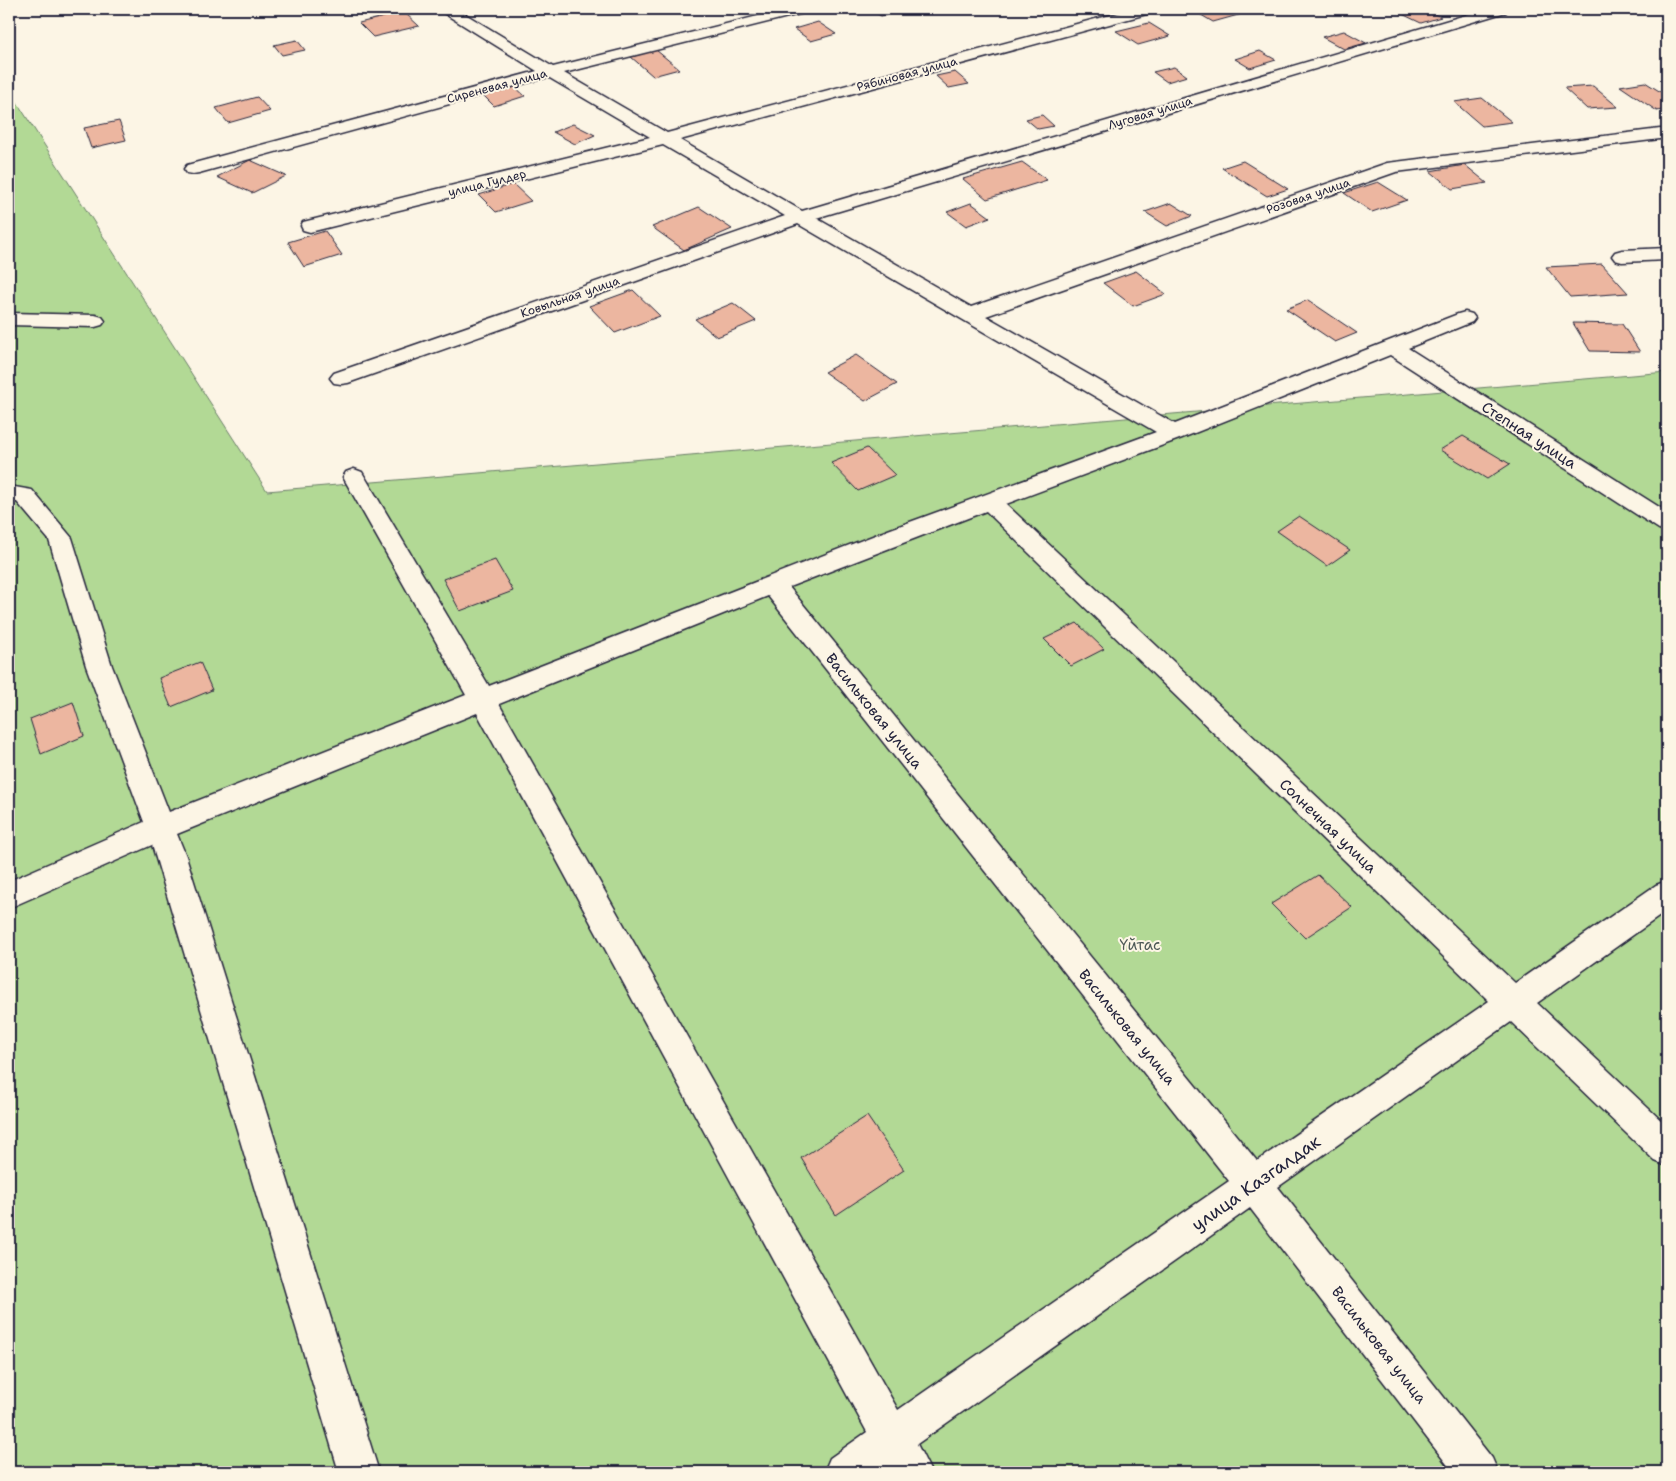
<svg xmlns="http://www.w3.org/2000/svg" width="1676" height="1481" font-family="'Shantell Sans',sans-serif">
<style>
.green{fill:#b2d995;stroke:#6a7e68}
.building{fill:#ecb6a0;stroke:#22223b}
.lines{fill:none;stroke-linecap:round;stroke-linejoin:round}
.street-casing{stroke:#22223b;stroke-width:3}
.street{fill:#fcf5e5;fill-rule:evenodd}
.labels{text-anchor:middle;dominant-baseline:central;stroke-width:4;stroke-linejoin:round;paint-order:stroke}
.far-street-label{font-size:12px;fill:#22223b;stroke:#fcf5e5}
.street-label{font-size:15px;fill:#22223b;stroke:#fcf5e5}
.park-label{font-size:15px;fill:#4d5956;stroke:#fcf5e5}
.near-street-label{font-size:18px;fill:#22223b;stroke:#fcf5e5}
</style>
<rect width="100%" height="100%" fill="#fcf5e5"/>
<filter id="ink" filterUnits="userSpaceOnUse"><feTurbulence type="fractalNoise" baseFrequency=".02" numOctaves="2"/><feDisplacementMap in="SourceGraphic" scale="10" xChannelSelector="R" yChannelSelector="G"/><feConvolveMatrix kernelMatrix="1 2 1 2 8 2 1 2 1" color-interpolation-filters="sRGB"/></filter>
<g filter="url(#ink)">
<!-- green -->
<polygon class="green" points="9,90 267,491 1667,372 1667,1472 9,1472"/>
<!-- building -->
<g class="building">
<polygon points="869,9 906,9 881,16"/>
<polygon points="1191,9 1243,9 1249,12 1213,22"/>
<polygon points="1408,9 1423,9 1441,17 1421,23 1398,12"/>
<polygon points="404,12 419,26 373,37 359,23"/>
<polygon points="818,22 836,34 811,41 794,29"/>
<polygon points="1149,23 1170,36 1138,45 1116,31"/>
<polygon points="1344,31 1366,43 1344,49 1322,37"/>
<polygon points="297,40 305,50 282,55 274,45"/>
<polygon points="656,50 679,69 653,76 631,57"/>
<polygon points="1260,51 1276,60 1250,68 1235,59"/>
<polygon points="1174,67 1187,76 1167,82 1153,72"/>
<polygon points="955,72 969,84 949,88 936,76"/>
<polygon points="1645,82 1667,96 1667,109 1657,111 1620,86"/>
<polygon points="514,86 525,96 494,106 483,95"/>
<polygon points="1593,86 1618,107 1587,109 1564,88"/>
<polygon points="257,97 270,111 228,123 216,108"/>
<polygon points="1482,98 1512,122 1482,126 1454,102"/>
<polygon points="1042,115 1054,126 1038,129 1026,119"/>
<polygon points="119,121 126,140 91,148 84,128"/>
<polygon points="573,124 595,135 575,144 553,132"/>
<polygon points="250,160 286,176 252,193 217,177"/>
<polygon points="1243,161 1288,189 1267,196 1222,168"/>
<polygon points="1022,162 1047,180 987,199 963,179"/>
<polygon points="1465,165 1487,183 1452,189 1430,171"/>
<polygon points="1378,182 1407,200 1372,212 1344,193"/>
<polygon points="513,184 531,201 496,212 479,195"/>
<polygon points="971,203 990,217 966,226 947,212"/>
<polygon points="1171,203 1192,216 1167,226 1145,212"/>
<polygon points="699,207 732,229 684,250 652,227"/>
<polygon points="325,231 342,255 304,267 288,242"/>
<polygon points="1602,264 1628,293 1570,297 1546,267"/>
<polygon points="1136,271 1166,294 1133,306 1103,283"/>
<polygon points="633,290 660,316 615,333 589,306"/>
<polygon points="1308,300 1357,333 1335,342 1286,309"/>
<polygon points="733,303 756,321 717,337 695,319"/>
<polygon points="1573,323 1622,324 1640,352 1590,351"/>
<polygon points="856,355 897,384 865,401 824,372"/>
<polygon points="1463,436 1510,464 1487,479 1440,450"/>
<polygon points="867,448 895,475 858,491 831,463"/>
<polygon points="1299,516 1350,550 1327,566 1277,531"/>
<polygon points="495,560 513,591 460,611 443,579"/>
<polygon points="1077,623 1104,649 1071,666 1044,639"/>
<polygon points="200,662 212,690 171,707 159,678"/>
<polygon points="73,702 84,736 41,754 30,719"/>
<polygon points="1318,875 1352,907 1305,938 1271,904"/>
<polygon points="867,1116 904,1170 836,1215 801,1158"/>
</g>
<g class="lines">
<!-- street casing -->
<g class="street-casing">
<g id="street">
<path d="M440 9H457L553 67 786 9H810L808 12 564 73 667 133 1133 9H1156L1154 12 680 140 802 211 1486 9H1508L1506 12 816 218 971 307 1387 163 1660 129 1666 130V138L1660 139 1396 172 986 316 1175 424 1458 314 1465 312 1472 314 1475 318 1472 322 1408 348 1667 512V531L1659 529 1390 355 1182 438 1006 504 1515 983 1656 885 1667 881V911L1537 1003 1667 1126V1166L1655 1161 1511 1022 1278 1187 1492 1458 1498 1472H1453L1250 1208 917 1444 931 1472H889L886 1466 878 1472H824L830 1458 867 1432 477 713 177 834 186 856 379 1472H339L152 845 9 908V881L144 822 86 666 49 540 17 502H9V486L32 490 72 538 112 666 169 812 466 695 343 477 346 472 354 469 362 472 489 686 888 530 1156 432 798 224 348 383 341 384 334 383 330 378 334 373 785 216 663 145 310 232 303 230 301 226 303 222 650 137 548 77 199 173 193 174 187 173 184 169 187 165 537 71 442 12ZM986 511 1489 1001 1257 1161 789 587ZM768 596 1229 1181 898 1410 499 704Z"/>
<polygon points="1667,248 1667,260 1622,262 1615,260 1612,256 1615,252 1622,250"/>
<polygon points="9,313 95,315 102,317 105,321 102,325 95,327 9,325"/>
</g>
</g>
<!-- street -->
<use href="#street" class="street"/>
</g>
</g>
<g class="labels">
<!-- far-street labels -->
<g class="far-street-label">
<text transform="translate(907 74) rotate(-15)">Рябиновая улица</text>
<text transform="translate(497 86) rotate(-15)">Сиреневая улица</text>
<text transform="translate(1150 113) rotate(-17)">Луговая улица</text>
<text transform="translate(487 183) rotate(-14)">улица Гулдер</text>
<text transform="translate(1308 196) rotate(-19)">Розовая улица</text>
<text transform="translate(570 297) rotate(-19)">Ковыльная улица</text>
</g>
<!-- street labels -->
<g class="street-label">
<text transform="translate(1529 435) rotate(33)">Степная улица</text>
<text transform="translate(874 711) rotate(51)">Васильковая улица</text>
<text transform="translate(1328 826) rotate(44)">Солнечная улица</text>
<text transform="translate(1127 1027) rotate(51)">Васильковая улица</text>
<text transform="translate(1379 1345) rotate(52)">Васильковая улица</text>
</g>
<!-- park labels -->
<g class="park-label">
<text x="1140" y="945">Үйтас</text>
</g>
<!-- near-street labels -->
<g class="near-street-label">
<text transform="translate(1256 1183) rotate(-35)">улица Казгалдак</text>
</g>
</g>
<!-- margin -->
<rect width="1676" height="1481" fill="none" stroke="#fcf5e5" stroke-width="30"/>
<rect x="15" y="15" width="1646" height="1451" fill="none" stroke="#22223b" stroke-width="2" filter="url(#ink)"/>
</svg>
